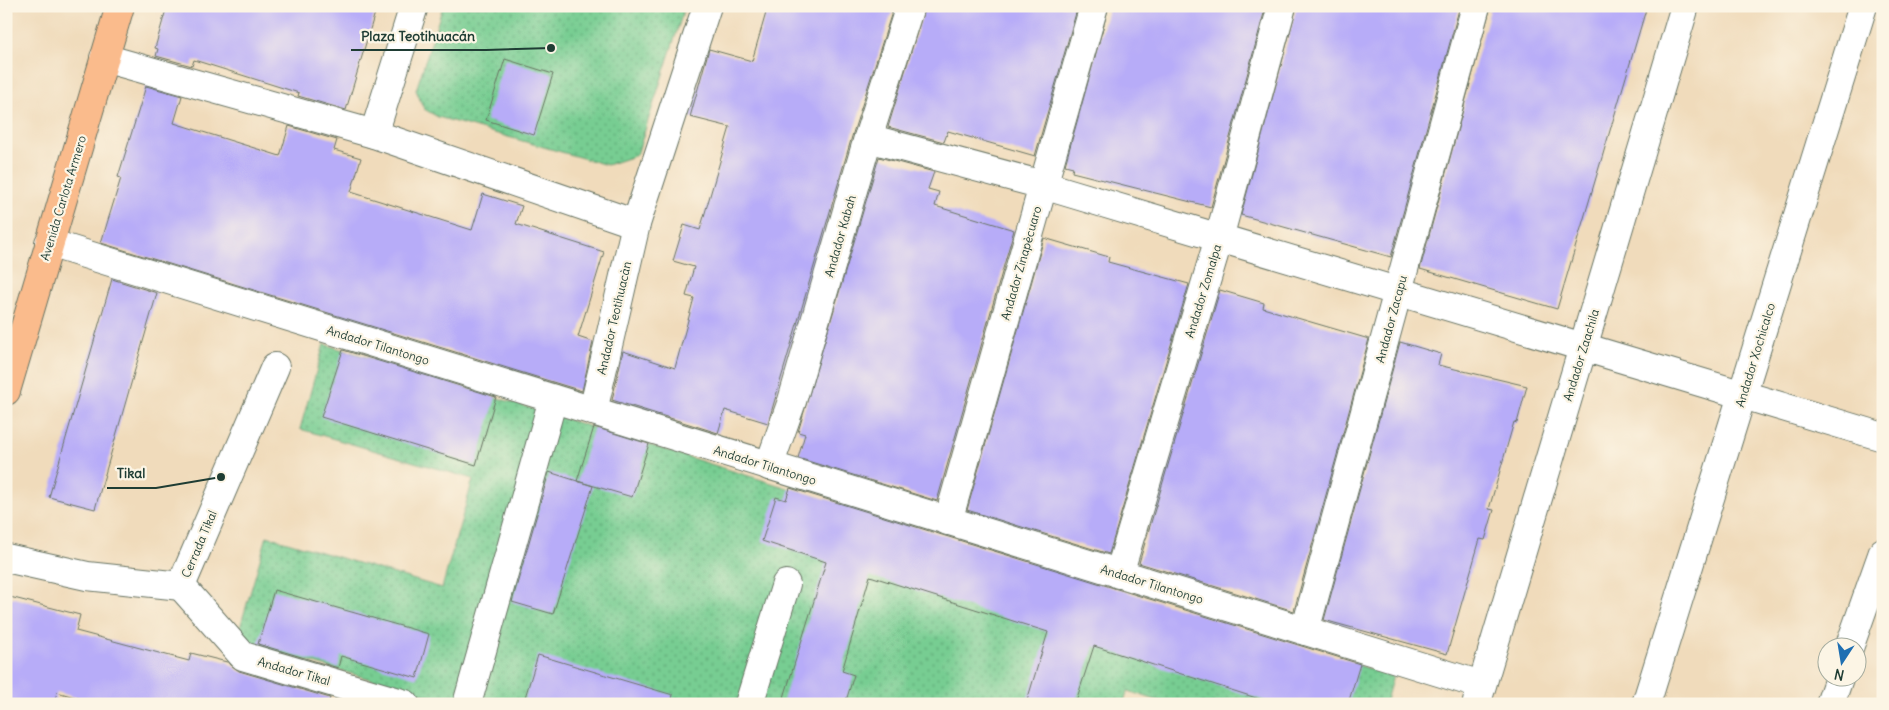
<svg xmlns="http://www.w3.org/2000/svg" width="1889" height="710" font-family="Delius,sans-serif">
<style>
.green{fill:url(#green-dots);stroke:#4b8563}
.building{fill:#b7acf8}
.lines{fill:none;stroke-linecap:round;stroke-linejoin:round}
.minor-casing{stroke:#687463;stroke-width:30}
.major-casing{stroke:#687463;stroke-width:30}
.minor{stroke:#fff;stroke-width:28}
.major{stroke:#fabb8c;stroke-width:28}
.labels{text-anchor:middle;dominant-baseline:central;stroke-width:4.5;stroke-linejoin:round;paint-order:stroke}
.street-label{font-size:12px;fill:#1f3d34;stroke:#fcf5e5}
.leader{fill:none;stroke:#1f3d34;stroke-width:2}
.callout-dot{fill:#1f3d34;stroke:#fcf5e5;stroke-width:2}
.callout-label{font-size:14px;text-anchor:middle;font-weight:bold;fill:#1f3d34;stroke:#fcf5e5;stroke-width:4.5;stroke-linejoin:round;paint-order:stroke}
</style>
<defs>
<pattern id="green-dots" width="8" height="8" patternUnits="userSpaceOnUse" patternTransform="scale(1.25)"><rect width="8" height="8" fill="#77cd92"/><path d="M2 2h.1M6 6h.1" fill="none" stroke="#61a878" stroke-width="1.8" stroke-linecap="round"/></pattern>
</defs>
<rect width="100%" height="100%" fill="#fcf5e5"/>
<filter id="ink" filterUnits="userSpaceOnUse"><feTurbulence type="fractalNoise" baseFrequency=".02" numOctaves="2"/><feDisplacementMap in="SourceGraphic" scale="10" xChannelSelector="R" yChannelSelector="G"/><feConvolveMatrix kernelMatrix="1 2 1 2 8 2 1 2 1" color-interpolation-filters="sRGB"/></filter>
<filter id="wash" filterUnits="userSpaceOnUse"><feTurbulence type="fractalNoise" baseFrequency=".0096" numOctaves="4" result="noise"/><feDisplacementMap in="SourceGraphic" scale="20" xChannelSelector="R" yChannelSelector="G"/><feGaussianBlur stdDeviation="1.12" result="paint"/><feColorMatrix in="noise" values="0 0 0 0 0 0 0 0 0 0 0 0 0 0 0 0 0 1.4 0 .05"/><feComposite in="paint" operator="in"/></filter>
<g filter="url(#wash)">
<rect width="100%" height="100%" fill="#f0dbbb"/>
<!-- green -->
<g class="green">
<polygon points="443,6 685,6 637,155 607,165 438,117 424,109 416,90"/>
<polygon points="324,344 1393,676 1385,704 1168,704 1128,691 1123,704 458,704 236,641 267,536 442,588 473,479 300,429"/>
</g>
<g id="blocks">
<!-- building -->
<g class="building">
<polygon points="167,6 377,6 346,110 298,96 299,93 194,60 192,66 156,56 158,49 155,48"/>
<polygon points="768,6 894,6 853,133 768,423 725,410 718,433 612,400 623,351 675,368 694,298 686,296 694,267 673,261 684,225 700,230 730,127 690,117 709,49 752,61"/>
<polygon points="925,6 1078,6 1035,156 948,131 944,142 888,127"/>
<polygon points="1109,6 1266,6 1211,207 1072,172 1073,167 1065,165"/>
<polygon points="1297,6 1460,6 1391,257 1241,215"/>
<polygon points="1491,6 1647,6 1557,309 1420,269"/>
<polygon points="505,59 553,74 534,135 486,120"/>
<polygon points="146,86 182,96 174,123 280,156 289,126 337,140 334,150 361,158 351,192 472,230 483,194 522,206 516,224 604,252 578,337 593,342 582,391 101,243 121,178 118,177"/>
<polygon points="879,157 934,172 928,189 939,192 935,206 1014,230 937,501 798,458 805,434 798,432"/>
<polygon points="1044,238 1109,257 1108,262 1189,284 1109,554 967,510"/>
<polygon points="112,279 157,293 95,509 49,497"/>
<polygon points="1220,290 1264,303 1263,308 1369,339 1294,611 1139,563"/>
<polygon points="1400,342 1441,354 1438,365 1527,386 1517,423 1514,422 1489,509 1494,510 1485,540 1480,539 1447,654 1324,620"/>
<polygon points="343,350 496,397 476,465 321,417"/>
<polygon points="594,427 649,444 632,497 577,481"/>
<polygon points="549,472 593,486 553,614 512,602"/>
<polygon points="790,488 1360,664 1348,704 1275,704 1094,646 1075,704 1026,704 1048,632 870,576 842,671 854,675 845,704 782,704 826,562 762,541 776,497 786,500"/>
<polygon points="274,590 429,634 417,678 341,656 338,668 258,644"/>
<polygon points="6,596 80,615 76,631 189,661 191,653 227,662 239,671 330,698 328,704 99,704 57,692 54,704 6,704"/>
<polygon points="538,655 673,695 671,704 523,704"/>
</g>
</g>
</g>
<g filter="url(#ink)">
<use href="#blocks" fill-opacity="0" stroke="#687463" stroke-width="1"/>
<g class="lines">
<!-- minor casing -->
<g class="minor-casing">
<g id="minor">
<polyline points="104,58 374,134 636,224"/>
<polyline points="374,134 414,6"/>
<polyline points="868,138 1043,185 1883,437"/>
<polyline points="49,243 1481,685"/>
<polyline points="593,411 636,224 707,6"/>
<polyline points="769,466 792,401 868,138 910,6"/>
<polyline points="948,521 1094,6"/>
<polyline points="6,558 87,576 181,586"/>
<polyline points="1119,574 1219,238 1282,6"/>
<polyline points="181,586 243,656 405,704"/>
<polyline points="181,586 275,367"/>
<polyline points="1305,631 1476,6"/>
<polyline points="1849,648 1883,552"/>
<polyline points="1477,702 1685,6"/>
<polyline points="467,704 553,399"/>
<polyline points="749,704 786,584"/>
<polyline points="1646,704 1863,6"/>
<polyline points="1830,704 1839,678"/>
</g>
</g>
<!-- major casing -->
<g class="major-casing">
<polyline id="major" points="6,391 120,6"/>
</g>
<!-- minor -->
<use href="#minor" class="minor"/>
<!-- major -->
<use href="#major" class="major"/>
</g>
</g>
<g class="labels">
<!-- street labels -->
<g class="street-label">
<text transform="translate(63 198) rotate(-73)">Avenida Carlota Armero</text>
<text transform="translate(840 236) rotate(-74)">Andador Kabah</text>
<text transform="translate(1021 263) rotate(-74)">Andador Zinapècuaro</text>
<text transform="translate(1203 291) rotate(-73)">Andador Zomalpa</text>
<text transform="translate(614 318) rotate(-77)">Andador Teotihuacàn</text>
<text transform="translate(1391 319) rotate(-75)">Andador Zacapu</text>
<text transform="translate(378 345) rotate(17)">Andador Tilantongo</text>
<text transform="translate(1581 355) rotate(-73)">Andador Zaachila</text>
<text transform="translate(1755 355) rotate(-73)">Andador Xochicalco</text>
<text transform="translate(765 465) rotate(17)">Andador Tilantongo</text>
<text transform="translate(199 544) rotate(-67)">Cerrada Tikal</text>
<text transform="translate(1152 584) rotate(17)">Andador Tilantongo</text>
<text transform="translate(294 671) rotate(16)">Andador Tikal</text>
</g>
</g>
<!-- callouts -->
<path class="leader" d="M551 48L486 50H351M221 477L156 488H107"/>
<g class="callout-dot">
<circle cx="551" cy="48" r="5"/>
<circle cx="221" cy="477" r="5"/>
</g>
<g class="callout-label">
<text x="418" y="41">Plaza Teotihuacán</text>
<text x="131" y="478">Tikal</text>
</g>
<!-- margin -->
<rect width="1889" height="710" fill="none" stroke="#fcf5e5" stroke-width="25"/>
<!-- north arrow -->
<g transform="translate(1842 662) rotate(192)"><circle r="24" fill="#fcf5e5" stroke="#a4ab9e"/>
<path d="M0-4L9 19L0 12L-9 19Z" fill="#1f6fb2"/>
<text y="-8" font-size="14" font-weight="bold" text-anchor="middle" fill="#1f3d34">N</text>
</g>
</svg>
